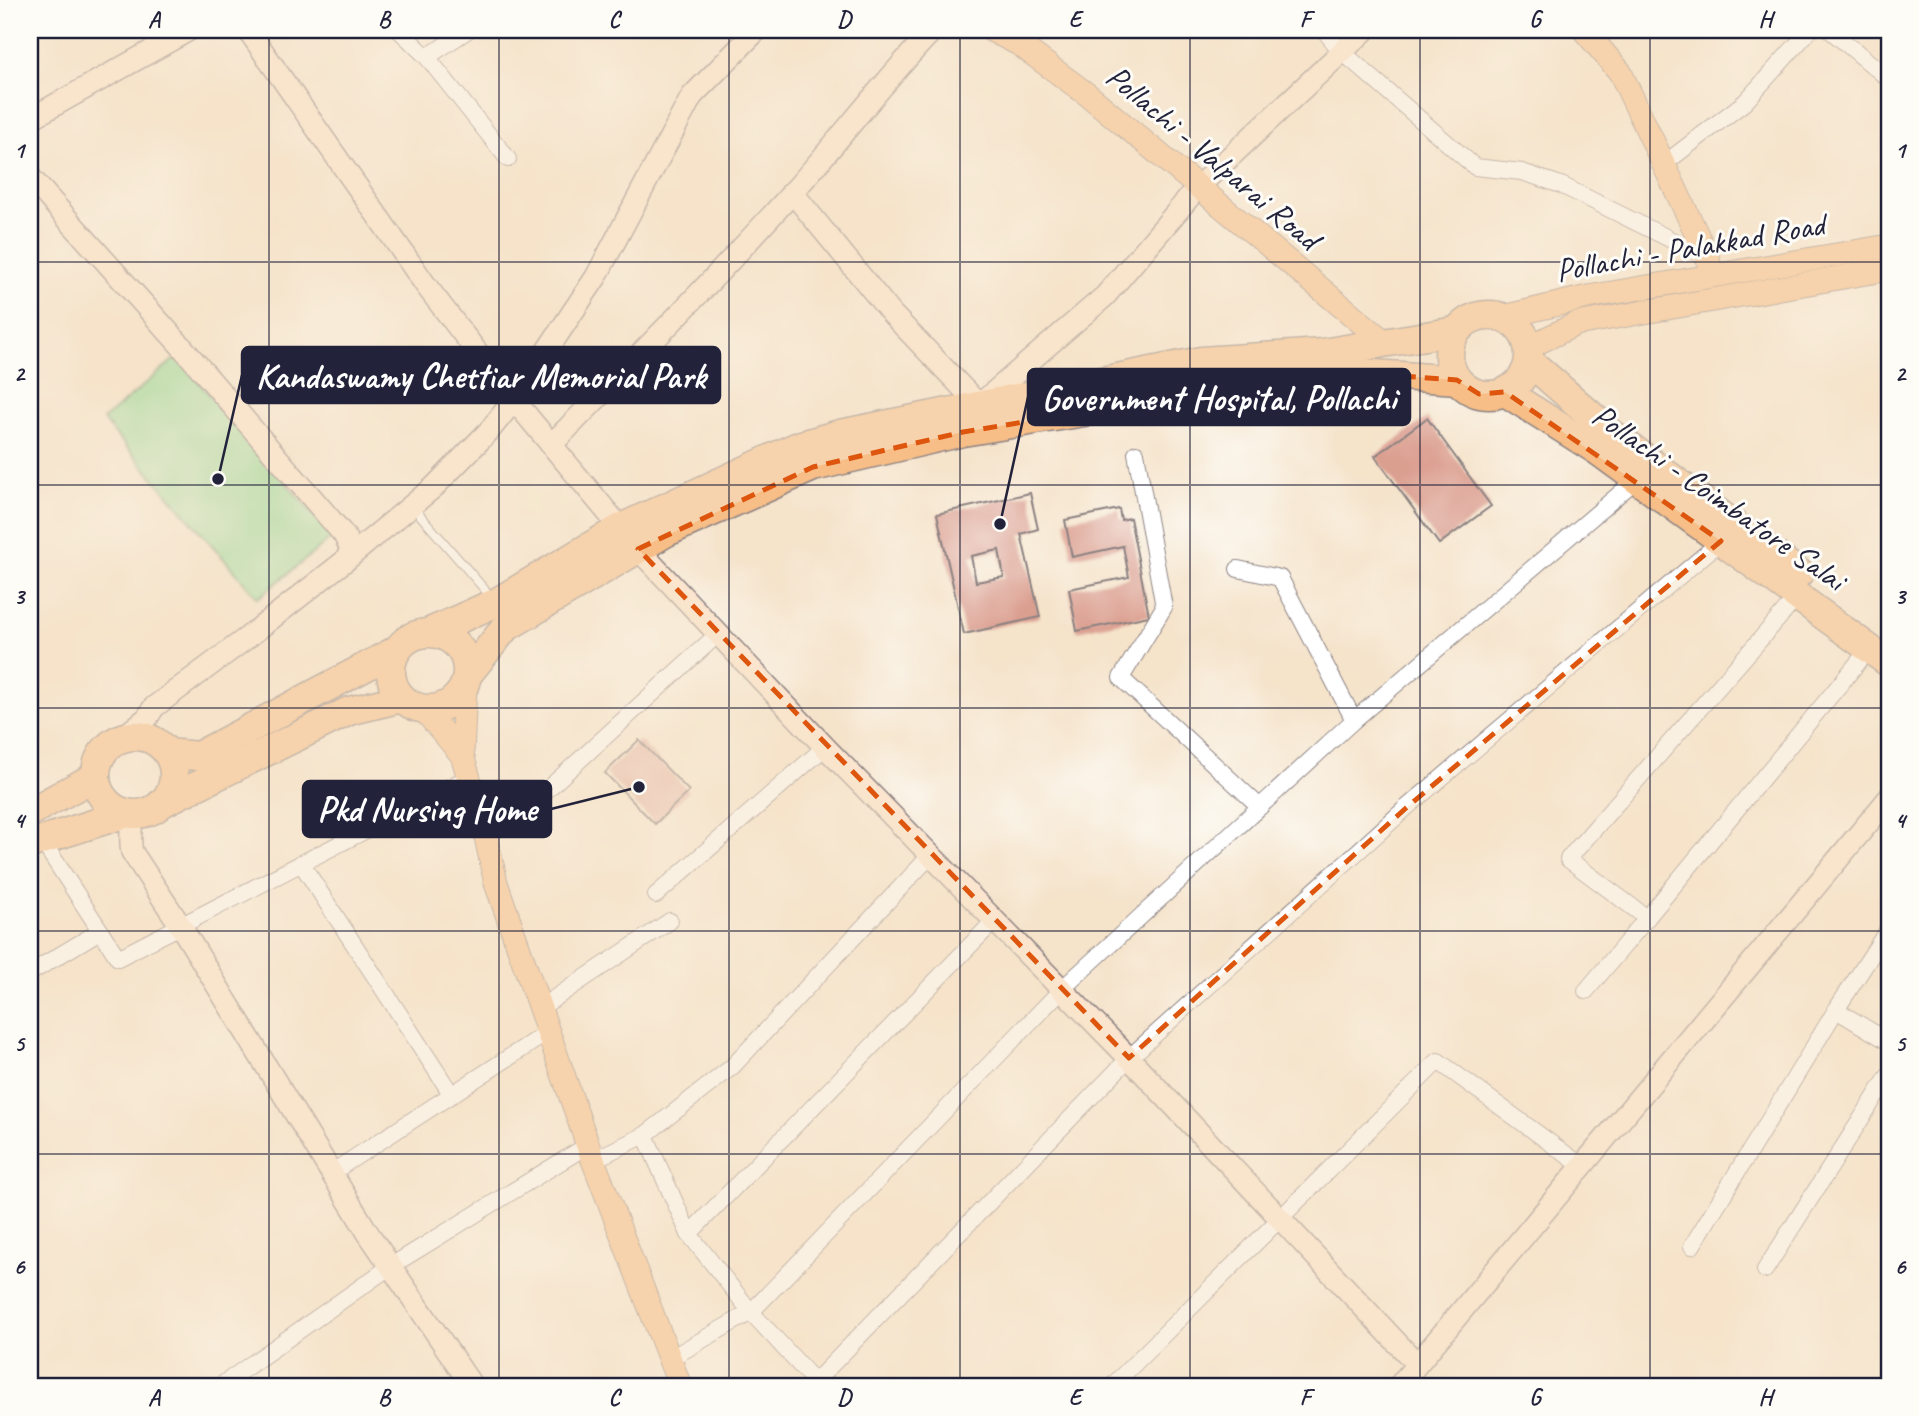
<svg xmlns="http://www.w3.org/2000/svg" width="1919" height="1416" font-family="Caveat,sans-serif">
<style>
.green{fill:#8cd996;stroke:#577e68;stroke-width:2}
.building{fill:#db9f90;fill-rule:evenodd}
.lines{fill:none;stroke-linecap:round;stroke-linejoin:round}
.lane-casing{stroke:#8c8282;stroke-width:10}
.street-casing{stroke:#8c8282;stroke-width:18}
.secondary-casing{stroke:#8c8282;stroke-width:24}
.primary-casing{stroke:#8c8282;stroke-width:25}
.highway-casing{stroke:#8c8282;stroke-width:31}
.lane{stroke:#fff;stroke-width:8}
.street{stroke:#fff;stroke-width:16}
.secondary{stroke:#fce5cf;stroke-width:21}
.primary{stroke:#f7be87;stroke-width:23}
.highway{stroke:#f7be87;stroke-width:28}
.marked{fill:none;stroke:#de560e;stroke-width:5;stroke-dasharray:14 9;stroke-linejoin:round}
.grid{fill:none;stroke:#22223b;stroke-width:2;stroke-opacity:0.55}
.labels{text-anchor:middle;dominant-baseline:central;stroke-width:6;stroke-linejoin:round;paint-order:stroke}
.street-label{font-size:33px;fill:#22223b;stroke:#fdfcf7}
.leader{fill:none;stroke:#22223b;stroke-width:2.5}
.callout-dot{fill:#22223b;stroke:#fdfcf7;stroke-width:2.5}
.callout{fill:#22223b;stroke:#22223b;stroke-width:2.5}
.callout-label{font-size:35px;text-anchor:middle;font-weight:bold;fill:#fff}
.neatline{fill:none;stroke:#22223b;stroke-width:2.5}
.grid-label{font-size:23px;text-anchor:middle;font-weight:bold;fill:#22223b}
</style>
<rect width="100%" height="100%" fill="#fdfcf7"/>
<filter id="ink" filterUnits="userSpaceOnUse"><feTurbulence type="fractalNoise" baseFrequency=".0143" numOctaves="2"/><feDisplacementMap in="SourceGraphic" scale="14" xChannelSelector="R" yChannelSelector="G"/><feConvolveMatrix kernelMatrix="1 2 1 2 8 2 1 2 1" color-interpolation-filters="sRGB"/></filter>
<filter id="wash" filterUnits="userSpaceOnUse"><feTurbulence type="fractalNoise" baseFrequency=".00686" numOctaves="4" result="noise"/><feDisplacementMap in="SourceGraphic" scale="28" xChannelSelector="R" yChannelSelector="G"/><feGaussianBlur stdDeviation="1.57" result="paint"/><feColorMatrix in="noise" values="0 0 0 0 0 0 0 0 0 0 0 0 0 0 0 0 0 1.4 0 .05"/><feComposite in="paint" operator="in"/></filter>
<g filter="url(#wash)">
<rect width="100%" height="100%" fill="#f5e3ca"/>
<!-- green -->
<polygon class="green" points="177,357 333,537 258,598 103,420"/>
<g id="blocks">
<!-- building -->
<g class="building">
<polygon points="1427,418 1491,506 1439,544 1375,456"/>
<path d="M1030 493 1038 529 1021 534 1040 617 964 634 937 514ZM999 550 1004 577 976 582 971 556Z"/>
<polygon points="1119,509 1121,520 1130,518 1149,616 1077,631 1069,589 1129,577 1123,546 1072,557 1065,520"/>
<polygon points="639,740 689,791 655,824 605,773"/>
</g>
</g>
</g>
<g filter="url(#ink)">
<use href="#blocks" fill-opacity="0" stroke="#8c8282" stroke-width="2"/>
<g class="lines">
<!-- lane casing -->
<g class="lane-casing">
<polyline id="lane" points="413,507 492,598"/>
</g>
<!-- street casing -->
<g class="street-casing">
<g id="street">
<polyline points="399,30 427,57 508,159"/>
<polyline points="1324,30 1340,50 1475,167 1522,172 1561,185 1708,258"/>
<polyline points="1830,30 1889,79"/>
<polyline points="427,57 468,30"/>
<polyline points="1664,164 1745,102 1810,30"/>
<polyline points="1136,453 1164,607 1121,678 1260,807"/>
<polyline points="1238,569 1280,578 1354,720"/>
<polyline points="1799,595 1568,859 1647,918 1870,648"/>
<polyline points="484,828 529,806 718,634"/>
<polyline points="41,839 118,958 469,777"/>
<polyline points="301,863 452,1095"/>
<polyline points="656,895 825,747"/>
<polyline points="30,973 100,931"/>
<polyline points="1586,991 1647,918"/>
<polyline points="540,1008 670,921"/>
<polyline points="1836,1010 1889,1042"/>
<polyline points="645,1135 689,1234 751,1312 819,1386"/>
<polyline points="593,1160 645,1135 732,1067 930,856"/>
<polyline points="331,1173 548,1032"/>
<polyline points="689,1234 994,921"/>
<polyline points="1692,1246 1836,1010 1889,928"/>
<polyline points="1765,1270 1889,1075"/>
<polyline points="669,1359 751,1312 1062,989 1354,720 1637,479"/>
<polyline points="220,1386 391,1266 588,1145"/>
<polyline points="811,1386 1129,1058 1406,808 1721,541"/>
<polyline points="1112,1386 1438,1061 1582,1166"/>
</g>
</g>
<!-- secondary casing -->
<g class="secondary-casing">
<g id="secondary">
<polyline points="248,30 427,287 514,400 638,549 825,747 1129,1058 1417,1364"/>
<polyline points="30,119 189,30"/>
<polyline points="30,177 182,347 344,535 351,549 346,560"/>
<polyline points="792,192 891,313 979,405 1105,296 1198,187 1365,30"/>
<path d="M552 444C631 364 709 285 784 202 835 146 880 85 933 30"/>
<polyline points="123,737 147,718 154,707 248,637 346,560 434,487 489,431 514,400 596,277 692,96 757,30"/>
<path d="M132 813C132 826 129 840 132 852L180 925 368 1233 472 1386"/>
<polyline points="1399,1386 1889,798"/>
</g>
</g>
<!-- primary casing -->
<g class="primary-casing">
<g id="primary">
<polyline points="991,30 1019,44 1088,95 1387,344"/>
<polyline points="1584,30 1620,72 1708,258 1711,276"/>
<polyline points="1503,317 1588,297 1889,246"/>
<polyline points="1529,347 1576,324 1889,269"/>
<polyline points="465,686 462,755 484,828 496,883 593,1160 680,1386"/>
<polyline points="423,709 462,755"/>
</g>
</g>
<!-- highway casing -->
<g class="highway-casing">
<g id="highway">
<circle cx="1489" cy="355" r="40"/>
<polyline points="1529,361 1610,432 1799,573"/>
<polyline points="1505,392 1598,451 1889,663"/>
<polyline points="430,632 497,602 621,528 798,446 840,434 1201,361 1322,353 1456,331"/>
<circle cx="429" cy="671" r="38"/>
<polyline points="468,674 505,628 667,532 813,467 963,432 1333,371 1457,380"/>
<circle cx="135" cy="775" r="39"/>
<polyline points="168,753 198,756 397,650"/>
<polyline points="162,803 349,711 402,698"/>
<polyline points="30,812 96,776"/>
<polyline points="30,844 127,813"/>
</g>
</g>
<!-- lane -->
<use href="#lane" class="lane"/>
<!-- street -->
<use href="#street" class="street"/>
<!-- secondary -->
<use href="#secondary" class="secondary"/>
<!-- primary -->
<use href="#primary" class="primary"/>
<!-- highway -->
<use href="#highway" class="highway"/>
</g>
</g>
<!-- marked area -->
<path d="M0 0H1919V1416H0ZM1333 371 1457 380 1479 394 1505 392 1721 541 1406 808 1129 1058 638 549 813 467 963 432Z" fill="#f5e3ca" fill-opacity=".55" fill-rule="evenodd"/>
<path class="marked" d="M1333 371 1457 380 1479 394 1505 392 1721 541 1406 808 1129 1058 638 549 813 467 963 432Z"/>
<!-- grid -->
<path class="grid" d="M269 30V1386M499 30V1386M729 30V1386M960 30V1386M1190 30V1386M1420 30V1386M1650 30V1386M30 262H1889M30 485H1889M30 708H1889M30 931H1889M30 1154H1889"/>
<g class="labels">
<!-- street labels -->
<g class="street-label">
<text transform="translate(1213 157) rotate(40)">Pollachi - Valparai Road</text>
<text transform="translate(1690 247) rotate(-10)">Pollachi - Palakkad Road</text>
<text transform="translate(1719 497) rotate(35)">Pollachi - Coimbatore Salai</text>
</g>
</g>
<!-- callouts -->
<path class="leader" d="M218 479L242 375M1000 524L1028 397M639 787L551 809"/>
<g class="callout-dot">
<circle cx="218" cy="479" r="7"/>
<circle cx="1000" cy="524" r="7"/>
<circle cx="639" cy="787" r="7"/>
</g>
<g class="callout">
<rect x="242" y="347" width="478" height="56" rx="7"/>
<rect x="1028" y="369" width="382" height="56" rx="7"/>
<rect x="303" y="781" width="248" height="56" rx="7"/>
</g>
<g class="callout-label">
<text x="481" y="388">Kandaswamy Chettiar Memorial Park</text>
<text x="1219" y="410">Government Hospital, Pollachi</text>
<text x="427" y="821">Pkd Nursing Home</text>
</g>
<!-- margin -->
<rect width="1919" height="1416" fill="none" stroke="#fdfcf7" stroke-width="77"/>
<rect x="38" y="38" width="1843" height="1340" class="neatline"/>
<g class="grid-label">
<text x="154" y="27">A</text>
<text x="384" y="27">B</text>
<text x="614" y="27">C</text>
<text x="844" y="27">D</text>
<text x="1075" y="27">E</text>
<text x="1305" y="27">F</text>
<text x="1535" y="27">G</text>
<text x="1765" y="27">H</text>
<text x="19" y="158">1</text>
<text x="1900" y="158">1</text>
<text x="19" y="381">2</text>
<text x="1900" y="381">2</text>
<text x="19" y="604">3</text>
<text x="1900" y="604">3</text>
<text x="19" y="828">4</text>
<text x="1900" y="828">4</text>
<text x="19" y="1051">5</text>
<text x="1900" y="1051">5</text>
<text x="19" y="1274">6</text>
<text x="1900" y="1274">6</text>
<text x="154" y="1405">A</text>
<text x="384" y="1405">B</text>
<text x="614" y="1405">C</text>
<text x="844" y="1405">D</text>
<text x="1075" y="1405">E</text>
<text x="1305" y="1405">F</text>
<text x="1535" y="1405">G</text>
<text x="1765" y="1405">H</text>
</g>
</svg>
